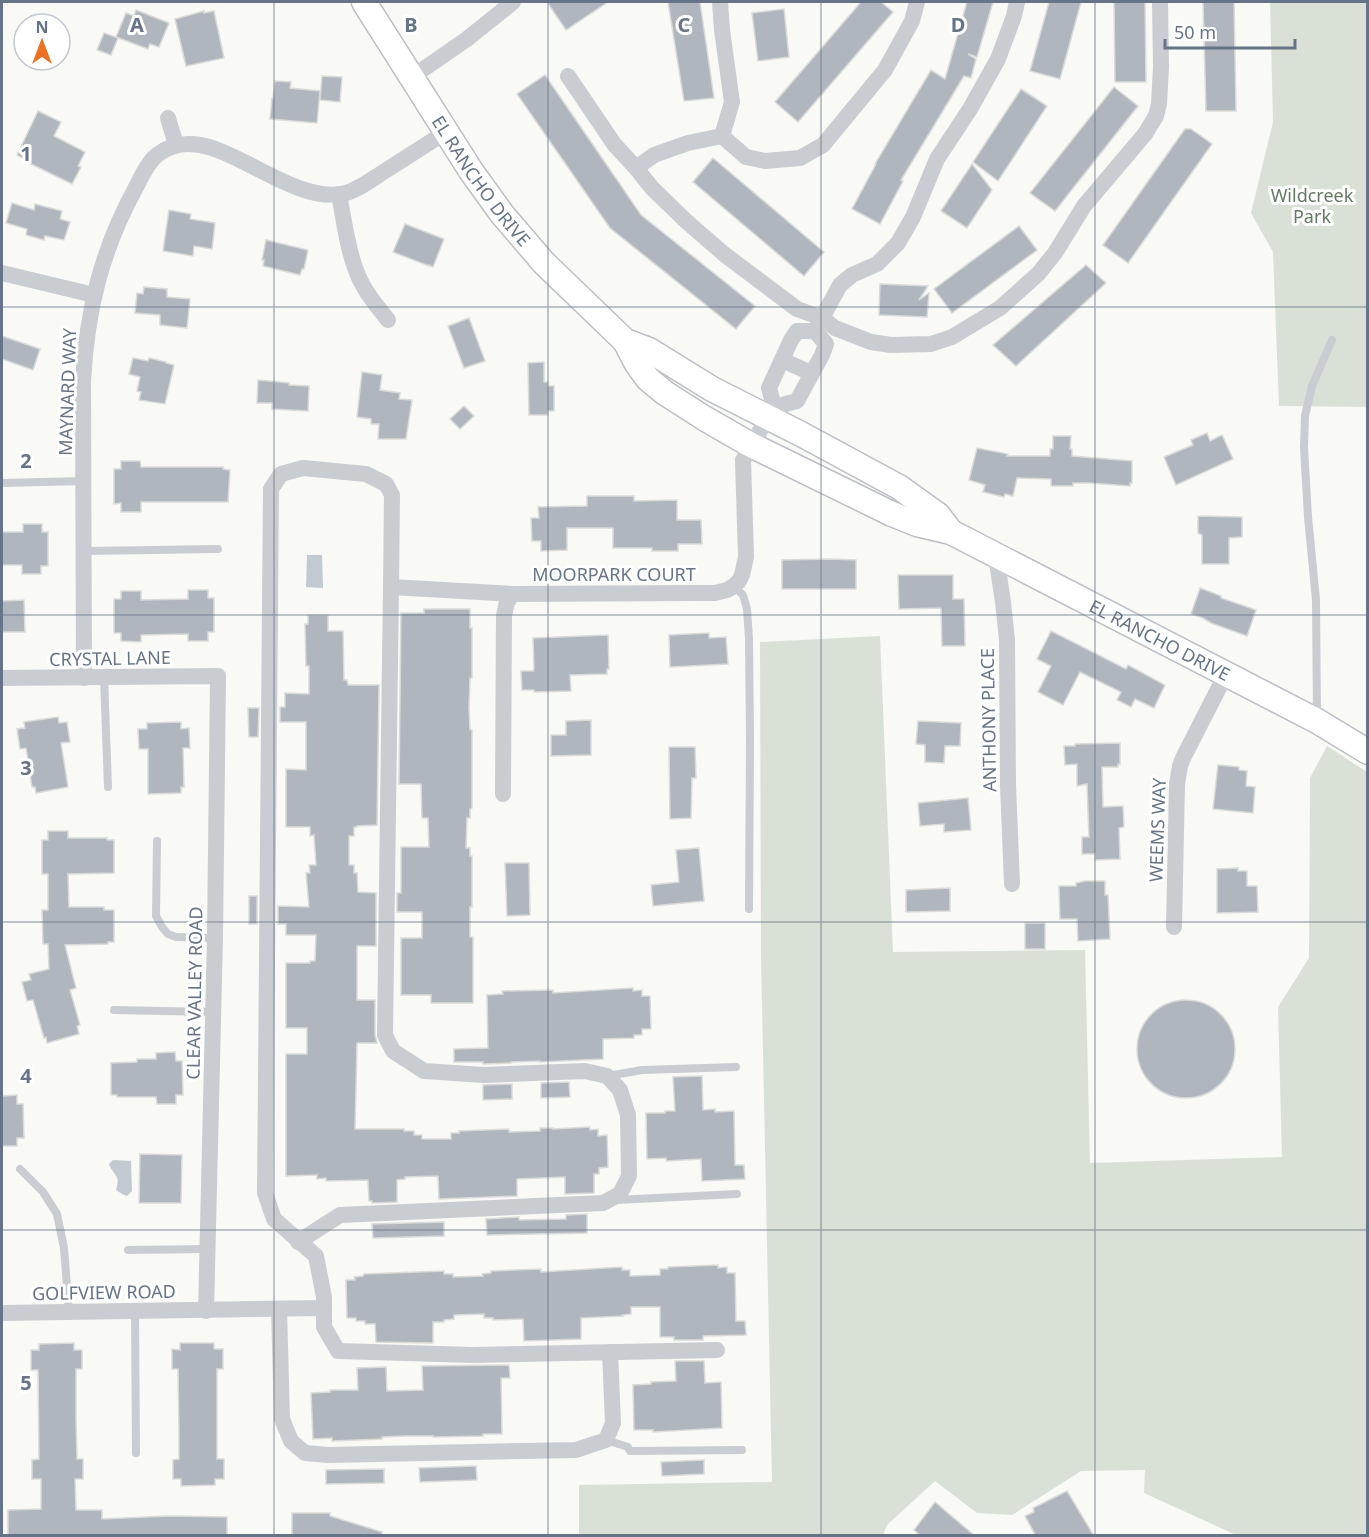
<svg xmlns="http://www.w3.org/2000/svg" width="1369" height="1537" font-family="'Noto Sans',sans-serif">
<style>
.green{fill:#d9e1d7}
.water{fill:#c1cad0}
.building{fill:#afb6be;stroke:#dadbd9;stroke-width:1.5}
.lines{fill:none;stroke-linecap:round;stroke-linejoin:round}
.secondary-casing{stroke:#bbbfc5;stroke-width:27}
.lane{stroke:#c9ccd0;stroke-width:8}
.street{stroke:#c9ccd0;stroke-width:16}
.secondary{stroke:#fff;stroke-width:24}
.grid{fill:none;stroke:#667489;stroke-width:1.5;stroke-opacity:0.55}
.labels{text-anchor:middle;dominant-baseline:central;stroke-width:6;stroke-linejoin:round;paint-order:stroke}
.street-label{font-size:18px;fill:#667489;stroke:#fff}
.park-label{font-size:18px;fill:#637a62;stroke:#fff}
.grid-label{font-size:20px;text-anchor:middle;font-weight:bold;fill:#667489;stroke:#fff;stroke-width:6;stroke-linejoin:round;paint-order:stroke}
</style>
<rect width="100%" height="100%" fill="#f9f9f6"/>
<!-- green -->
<g class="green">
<polygon points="1270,2 1367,2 1367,407 1279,406 1273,252 1251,213 1273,122"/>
<polygon points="880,636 893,952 1085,950 1090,1163 1282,1157 1278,1007 1309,958 1310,778 1327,746 1367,772 1367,1535 1236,1535 1144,1493 1145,1470 1081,1471 1012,1515 977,1513 935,1481 887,1525 883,1535 579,1535 579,1485 772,1482 761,957 760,642"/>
</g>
<!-- water -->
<g class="water">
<polygon points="307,555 322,555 323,588 306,587"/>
<path d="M113 1160 131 1161 132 1191 127 1196 122 1194 116 1190C121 1174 114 1177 109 1164Z"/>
</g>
<!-- building -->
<g class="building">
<polygon points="547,2 608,2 566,30"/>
<polygon points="668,2 700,2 714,98 684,101"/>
<polygon points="861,2 881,2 893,12 798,122 775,102"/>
<polygon points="967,2 993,2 977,57 968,54 976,59 971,78 964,76 901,180 903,181 880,224 852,209 876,164 875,164 931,70 945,79"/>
<polygon points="1049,2 1081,2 1060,79 1030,71"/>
<polygon points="1114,2 1145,2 1146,82 1115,82"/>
<polygon points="1203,2 1234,2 1236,111 1206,111"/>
<polygon points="784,9 789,57 758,61 752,13"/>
<polygon points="136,10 169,23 159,47 150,44 148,49 116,37 126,13 134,16"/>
<polygon points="204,11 204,13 214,11 224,58 186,66 175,19"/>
<polygon points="104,33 118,38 111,55 97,50"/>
<polygon points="545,75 641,215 755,306 736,329 610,228 517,94"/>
<polygon points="322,76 342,77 340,102 320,100"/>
<polygon points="275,81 291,82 290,88 320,91 317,123 270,119 272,98 273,98"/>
<polygon points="1114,87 1138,106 1055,211 1030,193"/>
<polygon points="1021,89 1047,106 998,181 973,162"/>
<polygon points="38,111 61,122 54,136 85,152 78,166 81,167 72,184 31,164 31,163 17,155"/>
<polygon points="1185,129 1191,129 1212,144 1128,263 1103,245"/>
<polygon points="713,158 824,252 804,276 693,182"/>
<polygon points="972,164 992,190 967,228 941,211"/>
<polygon points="12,203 34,210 35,204 62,211 60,219 70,222 64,240 45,236 44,240 26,235 27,229 6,223"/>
<polygon points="169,210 191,214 190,219 215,223 212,249 194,246 193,256 163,251"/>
<polygon points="405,224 444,239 433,267 429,265 429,266 393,252"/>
<polygon points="1019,226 1037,250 952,313 934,289"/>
<polygon points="266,240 308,250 304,269 302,269 300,275 263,266 264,260 262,260"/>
<polygon points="1086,265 1106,283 1016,366 993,345"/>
<polygon points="880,284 928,286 919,300 929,293 927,317 879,315"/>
<polygon points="144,287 167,289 167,297 190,299 187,328 160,325 160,315 135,313 137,293 143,294"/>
<polygon points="469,318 485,361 464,368 448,326"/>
<polygon points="2,336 40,349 33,370 2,359"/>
<polygon points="133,358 148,361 149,358 166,362 166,363 174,365 165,404 139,400 141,392 137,391 140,377 129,374"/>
<polygon points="544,362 544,382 548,382 548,386 554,386 554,411 548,411 548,415 529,415 528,363"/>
<polygon points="362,372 382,375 380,390 400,393 399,399 412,400 406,439 378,439 379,424 371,424 371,419 357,417"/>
<polygon points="258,380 289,383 289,385 309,386 308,411 272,409 272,403 257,403"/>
<polygon points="464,406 474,416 460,429 450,419"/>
<polygon points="1207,433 1210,441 1222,435 1233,459 1176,485 1164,457 1193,445 1191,440"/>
<polygon points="1053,436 1071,436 1070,449 1072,449 1072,456 1132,461 1132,483 1130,483 1130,486 1090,483 1073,483 1073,486 1051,486 1051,479 1017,478 1013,496 1005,494 1004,497 983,492 985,485 969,480 977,448 1008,454 1007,456 1050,456 1050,449 1053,449"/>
<polygon points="121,461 140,461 141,467 223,467 223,469 230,470 228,502 141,502 141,512 121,512 121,503 114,504 114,469 121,469"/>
<polygon points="587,496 634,496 634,501 677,500 677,520 701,520 702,544 678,544 678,551 652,551 652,548 613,548 613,528 567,528 567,550 541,551 541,541 532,541 531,518 539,518 538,507 587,506"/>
<polygon points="1198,516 1242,517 1242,537 1229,538 1229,564 1202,564 1202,535 1198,533"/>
<polygon points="23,524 42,524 42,532 48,532 48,566 41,566 41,574 22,574 22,565 2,565 2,532 23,532"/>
<polygon points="829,559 856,560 856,589 782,589 782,560"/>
<polygon points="898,575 953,575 953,599 964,599 965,646 942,646 941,608 899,609"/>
<polygon points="1200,588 1221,596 1221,598 1256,610 1247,636 1211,623 1203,618 1191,614"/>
<polygon points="188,590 208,590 208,598 214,598 214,632 208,632 208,641 188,641 188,634 141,635 141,642 121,641 121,633 114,633 114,599 121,599 121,591 141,591 141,600 188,599"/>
<polygon points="24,600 25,632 2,632 2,601"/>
<polygon points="424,609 470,609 470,628 472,628 472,678 470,678 469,708 470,730 472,730 472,808 470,809 470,818 467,818 466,848 470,848 470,856 472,856 472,907 470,907 470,937 473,937 473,1003 431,1003 431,995 401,995 401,938 422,938 422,912 397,912 397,893 401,893 401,847 429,847 428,818 422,818 421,784 399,784 401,613 424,613"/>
<polygon points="308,615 328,615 328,631 343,631 344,680 347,680 348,685 379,685 377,825 357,826 357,827 354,827 354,836 349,836 349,865 354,865 354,873 357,873 358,892 376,893 376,946 357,946 357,1000 375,1000 375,1035 377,1043 357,1043 355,1129 404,1129 404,1131 414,1131 414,1135 422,1135 422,1139 451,1139 451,1133 459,1133 459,1131 509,1129 509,1132 540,1131 540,1128 553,1128 553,1129 590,1127 590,1130 598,1129 598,1136 607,1135 608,1167 599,1168 599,1174 594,1174 594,1193 565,1194 565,1177 517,1179 517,1196 439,1199 438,1176 405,1177 405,1179 397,1180 397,1202 372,1203 372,1201 369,1201 368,1180 326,1181 326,1178 317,1179 317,1175 286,1176 286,1054 307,1054 307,1028 286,1028 286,963 310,963 310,961 315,961 316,935 286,935 286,924 278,924 278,906 309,907 306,873 310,873 309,865 316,865 314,835 310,836 310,827 286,827 286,769 306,770 306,722 280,722 280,707 285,707 285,693 309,694 309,666 306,666 305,624 308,624"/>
<polygon points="1051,631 1126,669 1128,665 1165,685 1154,708 1135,699 1131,707 1117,700 1121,692 1080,672 1063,705 1038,692 1051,666 1037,659"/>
<polygon points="709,633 709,638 726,637 728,664 670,667 669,635"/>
<polygon points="608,635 609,669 607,669 607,674 570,675 571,691 534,692 534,690 522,690 521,671 533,671 534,669 533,638"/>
<polygon points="248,708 259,708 258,737 249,737"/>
<polygon points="58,717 59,723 67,722 70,742 61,743 68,787 36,793 35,787 32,787 26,748 20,749 17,729 25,728 24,722"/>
<polygon points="591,720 591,755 551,756 551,735 566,735 566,721"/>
<polygon points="918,721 961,723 960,746 945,746 944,763 925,762 925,745 916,744"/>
<polygon points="181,722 181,729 189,728 190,748 183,748 184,787 181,787 181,793 148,794 148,749 139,749 138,729 147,729 147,723"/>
<polygon points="1120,743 1120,764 1118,764 1118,767 1102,767 1103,807 1123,806 1124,827 1119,828 1120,859 1095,860 1095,854 1082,854 1082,837 1089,837 1087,784 1077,786 1077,764 1065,765 1064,746 1075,746 1075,744"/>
<polygon points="669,747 695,747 696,778 692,778 691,818 670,819"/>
<polygon points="1218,765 1239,767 1239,770 1247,771 1246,786 1255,787 1253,813 1213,809"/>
<polygon points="968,798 971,830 944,832 944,824 920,826 918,803"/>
<polygon points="48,831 68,831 68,838 107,838 107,840 114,840 114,873 68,874 69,907 104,907 104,910 114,910 114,942 108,942 108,944 65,945 76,988 70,990 80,1025 77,1026 79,1034 47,1043 46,1037 44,1038 33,1000 27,1001 22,982 31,980 29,974 49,969 48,944 43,944 42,910 48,910 48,874 42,874 42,840 48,840"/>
<polygon points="699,848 704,901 653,906 651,885 679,882 676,850"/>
<polygon points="505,863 529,863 530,915 507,916"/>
<polygon points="1238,868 1238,871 1247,871 1247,886 1257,886 1258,912 1217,913 1217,869"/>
<polygon points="1085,881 1105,881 1105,895 1108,895 1110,939 1078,941 1077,919 1060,919 1059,886 1076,886 1076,883"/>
<polygon points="950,888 950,911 906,912 906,890"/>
<rect x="249" y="896" width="8" height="28"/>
<rect x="1025" y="923" width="20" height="26"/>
<polygon points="633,988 633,991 642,990 642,996 650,996 651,1029 642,1029 642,1035 634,1035 634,1038 603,1039 603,1059 540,1062 540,1061 511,1062 511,1063 484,1064 483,1064 483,1062 454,1062 454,1049 488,1048 487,995 503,994 502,991 553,990 553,993"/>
<circle cx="1186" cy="1049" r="49"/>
<polygon points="175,1052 176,1061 182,1061 183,1095 176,1095 176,1104 157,1104 156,1097 117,1097 117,1095 111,1095 111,1063 137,1062 137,1059 156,1059 156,1053"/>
<polygon points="702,1076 703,1110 715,1109 715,1112 734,1111 735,1165 744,1165 745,1179 702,1181 701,1159 666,1161 666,1158 647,1159 646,1113 665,1113 665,1111 675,1111 673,1077"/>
<polygon points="569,1082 570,1097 541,1098 541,1083"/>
<polygon points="512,1084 512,1099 483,1100 483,1085"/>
<polygon points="17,1095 17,1104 23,1104 24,1138 17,1138 17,1146 2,1146 2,1096"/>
<polygon points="140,1154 182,1155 181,1203 139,1203"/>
<polygon points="587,1214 587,1233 487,1235 486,1219 519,1217 519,1220 566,1219 566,1215"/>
<polygon points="444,1222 444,1236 373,1238 372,1224"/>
<polygon points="718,1265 718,1268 727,1267 727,1273 735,1273 736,1321 745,1321 746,1335 703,1336 703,1340 674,1340 674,1337 660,1337 660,1307 631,1307 631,1314 622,1315 623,1316 581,1318 581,1339 524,1341 523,1319 493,1320 493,1318 484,1318 484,1314 454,1315 454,1319 444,1320 444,1322 433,1322 433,1343 376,1342 375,1324 365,1324 365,1321 356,1321 356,1318 347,1318 346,1280 355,1280 354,1277 363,1276 364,1274 444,1271 444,1274 453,1274 453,1277 483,1276 482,1274 491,1273 491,1271 541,1269 541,1272 622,1267 622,1270 630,1270 630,1276 660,1275 660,1269 668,1269 668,1267"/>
<polygon points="74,1343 74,1350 82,1350 82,1369 76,1369 76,1420 77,1459 83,1459 83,1479 75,1479 76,1510 102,1510 102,1519 169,1516 227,1517 227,1536 8,1536 8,1510 41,1509 41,1479 32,1479 32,1460 39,1459 38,1370 31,1370 31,1350 39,1350 39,1344"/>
<polygon points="180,1343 214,1343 214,1349 223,1349 223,1369 217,1369 217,1459 224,1459 224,1479 215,1479 215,1485 181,1486 181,1479 173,1479 173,1460 179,1459 179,1433 178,1369 172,1369 172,1349 180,1350"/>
<polygon points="675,1361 704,1361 705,1383 721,1382 722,1428 653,1432 653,1430 634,1430 633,1385 651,1384 651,1382 676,1381"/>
<polygon points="509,1365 510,1378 501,1378 502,1434 483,1434 483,1436 433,1437 433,1436 406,1436 382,1437 382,1439 332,1441 332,1438 313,1439 311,1393 330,1392 330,1390 358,1390 357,1368 386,1367 387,1391 423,1390 422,1366"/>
<polygon points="704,1460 704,1474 662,1476 661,1462"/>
<polygon points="476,1466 477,1480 420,1482 419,1468"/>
<polygon points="384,1469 384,1483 326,1484 326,1470"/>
<polygon points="1067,1491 1094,1536 1036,1536 1025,1516 1034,1512 1033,1508"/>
<polygon points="935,1502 975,1536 921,1536 914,1530"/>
<polygon points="292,1513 330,1513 330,1516 382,1532 382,1536 292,1536"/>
</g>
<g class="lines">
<!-- secondary casing -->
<g class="secondary-casing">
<g id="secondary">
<path id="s1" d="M364 2 471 171 502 214 544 263 625 341 649 350 712 389 801 434 899 487 938 515 951 532"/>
<path id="s2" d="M625 341 637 364 648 379 665 393 704 418 751 445 892 514 917 524 951 532 1317 721 1368 752"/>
</g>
</g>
<!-- lane -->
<g class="lane">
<polyline points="2,483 84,481"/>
<polyline points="84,551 218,549"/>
<polyline points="734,586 743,595 747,609 749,639 750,740 749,909"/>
<polyline points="104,677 108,787"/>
<polyline points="1317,718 1316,600 1308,517 1304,447 1305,416 1312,386 1332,340"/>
<polyline points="157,841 156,916 162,927 168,934 176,937 215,938"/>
<polyline points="114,1010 213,1012"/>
<polyline points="608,1076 642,1070 736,1067"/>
<polyline points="20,1169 43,1192 57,1214 64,1248 69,1312"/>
<polyline points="616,1200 737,1194"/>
<polyline points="128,1250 207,1249"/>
<polyline points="135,1311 136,1453"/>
<polyline points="606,1440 628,1447 630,1451 742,1450"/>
</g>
<!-- street -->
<g class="street">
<polyline points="720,2 722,30 732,102 722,136"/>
<polyline points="1017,2 1014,16 998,59 970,109 937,159 913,217 898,243 877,264 852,275 840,285 822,318 835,328 871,342 891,345 931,344 952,337 1000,308 1038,274 1055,253 1084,206 1145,134 1156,116 1159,104 1161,67 1160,2"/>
<polyline points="568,76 614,144 636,168"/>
<polyline points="412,77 467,39 513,2"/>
<polyline points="168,118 176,145"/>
<polyline points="722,136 688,143 654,155 636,168 652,188 686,221 724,254 797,309 822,318 817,327"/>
<polyline points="722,136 746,157 765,161 800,158 823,145 885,70 912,21 917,2"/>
<path d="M339 194C344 220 347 248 357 273 364 291 376 305 388 320"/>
<polyline points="2,273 94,295"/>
<polyline points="782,360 811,373"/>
<polyline points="774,407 797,401 822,355 826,344 815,331"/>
<polyline points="996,556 1003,602 1007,640 1008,785 1012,884"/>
<polyline points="513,594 391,587 392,495 386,484 366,474 303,468 281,474 271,489 265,1193 274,1219 316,1256 324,1297 324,1327 338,1351 473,1355 717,1350"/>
<polyline points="2,678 218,676 215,938 206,1311"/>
<path d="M84 678 83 381C87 310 101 252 135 189 141 178 147 163 157 155 172 143 191 142 209 147 248 158 299 201 341 194 356 192 372 179 385 171 405 158 426 145 446 132"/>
<polyline points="503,794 504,616 507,602 513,594 697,593 715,593 727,590 734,586 739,581 742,575 746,557 743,460 774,407 769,388 791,340 797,331 815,331"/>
<polyline points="1174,927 1177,784 1180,766 1183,758 1226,674"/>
<polyline points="298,1242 340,1215 603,1203 620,1194 629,1176 628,1115 620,1090 607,1076 585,1071 484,1075 424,1071 393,1051 385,1035 391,587"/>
<polyline points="279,1309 282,1419 291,1441 305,1453 328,1455 576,1450 606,1440 613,1423 610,1352"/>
<polyline points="2,1313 324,1308"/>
</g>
<!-- secondary -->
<use href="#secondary" class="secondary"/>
</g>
<!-- grid -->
<path class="grid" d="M274 2V1536M548 2V1536M821 2V1536M1095 2V1536M2 307H1368M2 615H1368M2 922H1368M2 1230H1368"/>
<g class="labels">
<!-- street labels -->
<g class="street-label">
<text stroke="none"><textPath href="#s1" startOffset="214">EL RANCHO DRIVE</textPath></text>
<text transform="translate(67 392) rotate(-88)">MAYNARD WAY</text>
<text x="614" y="574">MOORPARK COURT</text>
<text stroke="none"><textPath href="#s2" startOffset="621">EL RANCHO DRIVE</textPath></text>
<text transform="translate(110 658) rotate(-1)">CRYSTAL LANE</text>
<text transform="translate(988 720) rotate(-91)">ANTHONY PLACE</text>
<text transform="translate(1157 830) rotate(-88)">WEEMS WAY</text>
<text transform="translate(194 993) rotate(-89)">CLEAR VALLEY ROAD</text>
<text transform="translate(104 1292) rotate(-1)">GOLFVIEW ROAD</text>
</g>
<!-- park labels -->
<g class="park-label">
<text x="1312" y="195">Wildcreek<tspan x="1312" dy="21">Park</tspan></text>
</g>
</g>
<g class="grid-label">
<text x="137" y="32">A</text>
<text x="411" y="32">B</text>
<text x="684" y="32">C</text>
<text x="958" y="32">D</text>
<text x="26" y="161">1</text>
<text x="26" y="468">2</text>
<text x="26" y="775">3</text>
<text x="26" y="1083">4</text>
<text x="26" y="1390">5</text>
</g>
<!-- border -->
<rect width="1369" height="1537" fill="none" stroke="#667489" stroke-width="6"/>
<!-- north arrow -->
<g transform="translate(42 42)"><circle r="28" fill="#ffffff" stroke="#c2c7d0" stroke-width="1.5"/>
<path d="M0-4.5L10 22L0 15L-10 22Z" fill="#ed7023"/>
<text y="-9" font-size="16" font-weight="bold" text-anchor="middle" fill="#667489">N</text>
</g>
<!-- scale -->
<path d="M1165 39v9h130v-9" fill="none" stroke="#667489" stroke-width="3"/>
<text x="1174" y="39" font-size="18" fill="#667489" stroke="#ffffff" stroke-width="4.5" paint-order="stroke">50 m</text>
</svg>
